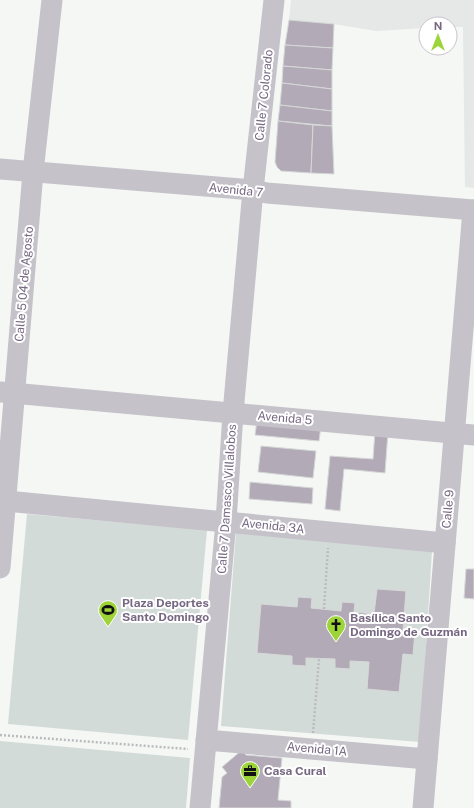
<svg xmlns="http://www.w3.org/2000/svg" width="474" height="808" font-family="'Public Sans',sans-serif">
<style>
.built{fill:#e6e7e7}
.green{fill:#d3dbd9;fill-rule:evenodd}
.building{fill:#b2abb7;stroke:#d6d8d7}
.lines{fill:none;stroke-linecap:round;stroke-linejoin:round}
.path{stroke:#bdbabf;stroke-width:2.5;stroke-dasharray:2 2;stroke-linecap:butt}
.minor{stroke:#c6c2c9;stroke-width:21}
.labels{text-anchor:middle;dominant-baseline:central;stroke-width:4;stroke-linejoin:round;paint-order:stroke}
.street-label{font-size:12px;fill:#776882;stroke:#fff}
.poi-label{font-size:12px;font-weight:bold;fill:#776882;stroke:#fff;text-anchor:start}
</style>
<rect width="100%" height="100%" fill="#f4f7f4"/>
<!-- built -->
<polygon class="built" points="291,0 474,0 474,188 465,187 463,27 450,27 450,24 426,24 426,28 376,31 334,24 289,20"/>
<!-- green -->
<g class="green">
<polygon points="27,514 207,530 188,740 8,724"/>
<path d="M236 533 432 551 420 742 221 726ZM406 592 403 630 415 631 413 655 403 654 399 692 367 688 369 662 350 661V669L335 668V659L306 658V666L292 656 312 598 311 608 341 611 355 603 354 612 374 614Z"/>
<polygon points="0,741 190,758 186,808 0,808"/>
</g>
<!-- building -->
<g class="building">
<polygon points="289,20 334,24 333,48 285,45"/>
<polygon points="285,45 333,48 332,70 283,66"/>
<polygon points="283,66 332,70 332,89 282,83"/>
<polygon points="282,83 332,89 332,111 280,105"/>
<polygon points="280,105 332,111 332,126 278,121"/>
<polygon points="278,121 313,125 311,173 281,171 277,167 275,162"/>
<polygon points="313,125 332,126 334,174 311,173"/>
<polygon points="257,420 321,426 319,441 255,435"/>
<polygon points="375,431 388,432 385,473 344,469 340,511 325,509 330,456 373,459"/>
<polygon points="261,446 316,451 313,478 258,472"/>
<polygon points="250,482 313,488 312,504 249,499"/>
<polygon points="466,569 474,569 474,599 464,598"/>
<polygon points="377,589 406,591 403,630 415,631 413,655 403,654 399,692 367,689 369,662 350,661 350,669 335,668 335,659 306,658 306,666 292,665 292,656 257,653 261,604 297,607 298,597 312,598 311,608 341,611 342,602 355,603 354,612 374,614"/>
<polygon points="242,750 246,755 282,758 278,800 291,801 291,808 219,808 222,777 227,773 222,767"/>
</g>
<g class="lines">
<!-- path -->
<g class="path">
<polyline points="324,609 328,548"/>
<polyline points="313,733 319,659"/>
<polyline points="0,735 188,749"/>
</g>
<!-- minor -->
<g class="minor">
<polyline points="0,169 253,190 267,193 474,210"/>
<polyline points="1,392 474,435"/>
<polyline points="6,501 445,543"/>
<polyline points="0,568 33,172 52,0"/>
<polyline points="206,740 427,759"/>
<polyline points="200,808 226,522 233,413 253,190 274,0"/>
<polyline points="423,808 473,210"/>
</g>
</g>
<!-- icons -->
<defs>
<g id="stadium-pin" transform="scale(1)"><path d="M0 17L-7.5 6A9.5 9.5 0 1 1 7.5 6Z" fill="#9dd437" stroke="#fff"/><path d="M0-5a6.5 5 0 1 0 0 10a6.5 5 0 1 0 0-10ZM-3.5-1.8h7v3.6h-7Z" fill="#111"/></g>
<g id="church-pin" transform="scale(1)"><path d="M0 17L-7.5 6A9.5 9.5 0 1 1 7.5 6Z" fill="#9dd437" stroke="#fff"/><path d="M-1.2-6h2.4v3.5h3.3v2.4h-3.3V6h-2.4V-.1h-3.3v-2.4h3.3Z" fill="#111"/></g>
<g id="office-pin" transform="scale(1)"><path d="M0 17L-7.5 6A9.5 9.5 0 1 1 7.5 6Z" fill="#9dd437" stroke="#fff"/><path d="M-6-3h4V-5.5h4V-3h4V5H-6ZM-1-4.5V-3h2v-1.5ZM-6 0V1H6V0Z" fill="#111"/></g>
</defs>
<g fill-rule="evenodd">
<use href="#stadium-pin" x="108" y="610"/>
<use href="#church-pin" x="336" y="625"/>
<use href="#office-pin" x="250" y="771"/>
</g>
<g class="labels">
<!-- street labels -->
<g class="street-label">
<text transform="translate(264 95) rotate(-84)">Calle 7 Colorado</text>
<text transform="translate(236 190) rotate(6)">Avenida 7</text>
<text transform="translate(24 284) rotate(-85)">Calle 5 04 de Agosto</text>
<text transform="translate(285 418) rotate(5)">Avenida 5</text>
<text transform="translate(227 499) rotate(-86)">Calle 7 Damasco Villalobos</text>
<text transform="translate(448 509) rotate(-85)">Calle 9</text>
<text transform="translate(273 526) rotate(6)">Avenida 3A</text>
<text transform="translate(317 749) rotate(5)">Avenida 1A</text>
</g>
<!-- poi labels -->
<g class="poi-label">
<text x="122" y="603">Plaza Deportes<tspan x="122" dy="14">Santo Domingo</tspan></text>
<text x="350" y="618">Basílica Santo<tspan x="350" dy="14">Domingo de Guzmán</tspan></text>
<text x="264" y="771">Casa Cural</text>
</g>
</g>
<!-- north arrow -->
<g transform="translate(438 36)"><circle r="19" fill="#ffffff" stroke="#c9c3cd"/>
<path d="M0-3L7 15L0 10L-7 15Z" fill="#9dd437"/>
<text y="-6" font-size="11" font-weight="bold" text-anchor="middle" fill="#776882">N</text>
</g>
</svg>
